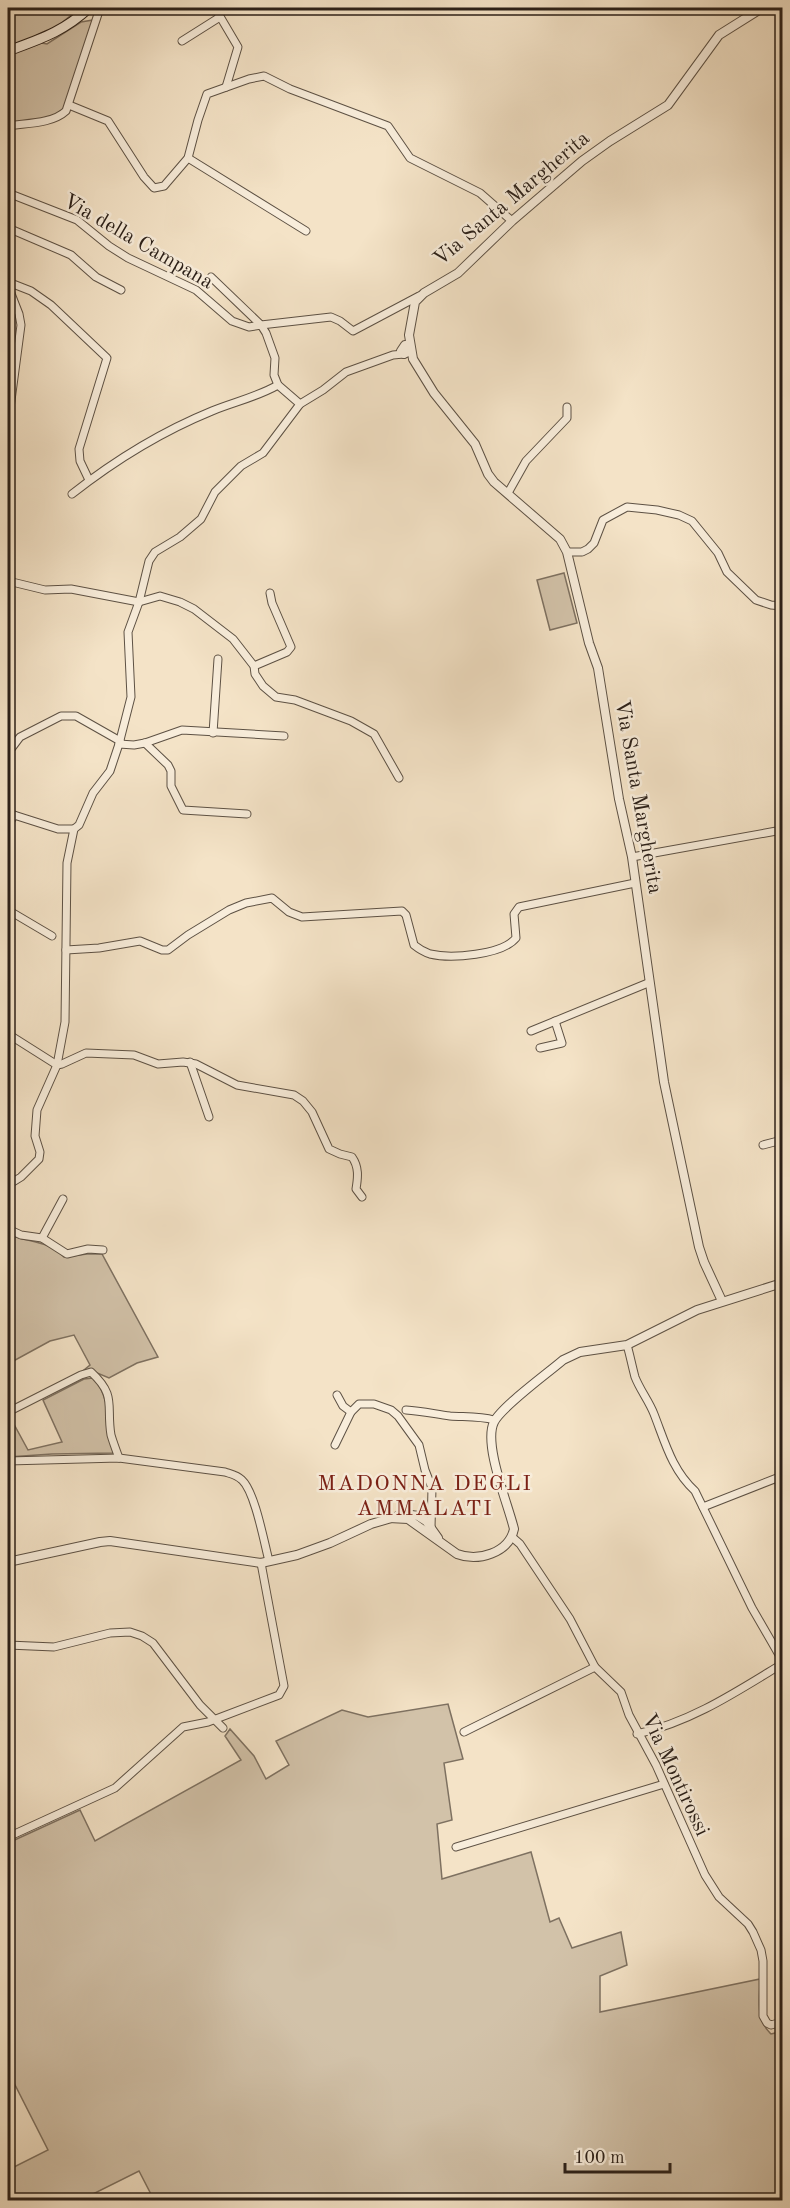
<svg xmlns="http://www.w3.org/2000/svg" width="790" height="2208" font-family="'Old Standard TT',serif">
<style>
.green{fill:#d2c2a9;stroke:#7e7161;stroke-width:1.5}
.lines{fill:none;stroke-linecap:round;stroke-linejoin:round}
.minor-casing{stroke:#5d5144;stroke-width:9}
.tertiary-casing{stroke:#5d5144;stroke-width:10}
.secondary-casing{stroke:#2b2019;stroke-width:11}
.minor{stroke:#f8eddb;stroke-width:7}
.tertiary{stroke:#f8eddb;stroke-width:8}
.secondary{stroke:#f8eddb;stroke-width:9}
.labels{text-anchor:middle;dominant-baseline:central;stroke-width:5;stroke-linejoin:round;paint-order:stroke}
.street-label{font-size:21px;fill:#2b2019;stroke:#f8eddb}
.neighbourhood-label{font-size:22px;letter-spacing:1.5px;fill:#7a1f14;stroke:#f8eddb}
</style>
<rect width="100%" height="100%" fill="#f4e3c7"/>
<filter id="stains"><feTurbulence type="fractalNoise" baseFrequency=".00333" numOctaves="4"/><feColorMatrix values="0 0 0 0 .2 0 0 0 0 .09 0 0 0 0 .02 0 0 0 .5 -.17"/></filter>
<radialGradient id="worn" r=".72"><stop offset=".6" stop-color="#630" stop-opacity="0"/><stop offset="1" stop-color="#630" stop-opacity=".3"/></radialGradient>
<!-- green -->
<g class="green">
<polygon points="8,8 80,8 54,29 37,35 42,43 47,44 81,22 93,20 64,108 55,115 41,119 8,123"/>
<polygon points="564,573 577,623 550,630 537,580"/>
<path d="M8 1234C25 1242 51 1241 64 1257L87 1254H102L158 1357 137 1363 109 1378 90 1370H84L90 1365 74 1335 50 1341 8 1364Z"/>
<path d="M93 1378C107 1389 113 1435 113 1453L52 1454 8 1457V1418L10 1417 28 1450 62 1442 43 1400 84 1379Z"/>
<path d="M448 1704 463 1759 444 1763 452 1820 437 1824 442 1879 531 1852 550 1922 559 1918 572 1948 621 1932 627 1965 600 1976V2012L760 1979C760 2000 755 2019 771 2034L775 2033 778 2027 782 2024V2200H154L139 2171 81 2200H8V2170L48 2150 8 2071V1843L80 1810 95 1841 241 1760 225 1736 230 1729 254 1756 266 1779 289 1765 276 1741 342 1710 368 1717Z"/>
</g>
<g class="lines">
<!-- minor casing -->
<g class="minor-casing">
<g id="minor">
<polyline points="215,8 238,47 226,87"/>
<polyline points="182,41 220,17"/>
<polyline points="69,105 108,121 144,177 154,188 164,186 188,158 198,120 207,94 249,79 264,76 290,89 388,126 410,158 480,193 512,221"/>
<path d="M8 126C26 123 52 124 66 111L100 8"/>
<polyline points="188,158 306,231"/>
<polyline points="8,193 77,220 109,246 128,258 196,290 232,321 249,327 261,325 266,333 275,358 274,375 278,385 300,404"/>
<polyline points="8,228 71,255 96,277 121,290"/>
<polyline points="211,277 261,325 331,317 340,321 353,331 419,296"/>
<polyline points="8,282 31,291 51,305 107,358 79,449 80,461 89,480"/>
<polyline points="8,286 19,314 21,325 8,423"/>
<polyline points="508,493 526,461 567,418 567,407"/>
<path d="M72 494C114 461 163 431 212 411 234 402 257 397 278 385"/>
<polyline points="567,552 582,552 588,549 594,543 603,520 627,507 657,510 679,515 692,521 718,553 727,572 756,600 771,605 782,606"/>
<polyline points="8,581 45,590 71,589 139,602 160,596 180,602 194,609 233,639 254,666 255,674 263,686 276,697 295,700 351,721 374,734 399,778"/>
<polyline points="254,666 287,652 291,647 272,603 270,593"/>
<polyline points="213,733 218,659"/>
<polyline points="145,743 168,765 171,771 171,786 183,810 247,814"/>
<polyline points="119,744 134,745 145,743 182,730 284,736"/>
<polyline points="8,753 20,737 61,716 76,716 120,741"/>
<polyline points="8,813 14,815 8,826"/>
<polyline points="14,815 58,829 74,829"/>
<polyline points="632,857 782,830"/>
<polyline points="8,910 52,936"/>
<path d="M66 950 99 948 140 941 162 950H168L188 935 229 910 246 903 272 898 289 912 302 917 402 911 406 915 414 945C419 949 424 952 430 954 451 959 502 955 516 938L514 914 519 907 635 883"/>
<polyline points="531,1031 648,983"/>
<path d="M8 1034 57 1065 62 1064 86 1053 134 1055 158 1064 183 1062 196 1064 237 1085 294 1095 303 1101 312 1112 329 1149 340 1154 352 1157C359 1167 358 1177 356 1189L362 1197"/>
<polyline points="540,1048 562,1043 555,1021"/>
<polyline points="190,1062 209,1117"/>
<polyline points="763,1145 782,1140"/>
<polyline points="8,1185 21,1177 39,1159 40,1152 35,1136 37,1110 57,1065 65,1022 67,863 74,829 79,825 93,793 110,771 119,744 131,697 128,632 139,602 149,561 155,552 180,537 201,519 215,492 241,466 263,453 300,404 323,390 346,372 393,355 404,354"/>
<polyline points="8,1229 21,1235 42,1238 67,1254 88,1249 103,1250"/>
<polyline points="42,1238 63,1199"/>
<path d="M627 1345C630 1355 632 1366 635 1377 640 1390 649 1401 654 1414 665 1442 672 1470 695 1491L752 1608 782 1660"/>
<polyline points="337,1395 343,1406 351,1412"/>
<path d="M406 1410C421 1411 435 1414 450 1416 465 1417 480 1416 494 1420"/>
<path d="M8 1412 81 1375 91 1372C117 1396 106 1405 111 1435 113 1442 116 1450 119 1458"/>
<polyline points="335,1445 351,1412 359,1404 374,1404 391,1410 398,1416 419,1445 425,1470 432,1488 431,1528"/>
<path d="M8 1461 119 1458 225 1472C231 1474 237 1475 242 1480 255 1492 264 1542 269 1561"/>
<polyline points="703,1507 782,1476"/>
<polyline points="512,1537 520,1544 570,1619 595,1667 621,1692 629,1715 656,1765 705,1875 719,1897 748,1924 753,1932 761,1950 763,1961 763,2016 767,2023 771,2025 782,2022"/>
<polyline points="8,1645 54,1647 110,1633 130,1632 142,1636 153,1643 200,1705 223,1728"/>
<polyline points="464,1732 595,1667"/>
<path d="M637 1734C691 1722 736 1692 782 1664"/>
<polyline points="8,1837 115,1788 183,1727 208,1722 279,1695 284,1686 261,1563"/>
<polyline points="456,1847 664,1784"/>
</g>
</g>
<!-- tertiary casing -->
<g class="tertiary-casing">
<g id="tertiary">
<polyline points="409,346 405,345 401,351 404,354 410,351"/>
<polyline points="722,1301 704,1262 699,1247 664,1082 632,857 619,799 598,668 589,643 567,552 560,539 494,482 488,474 475,444 434,393 413,359 409,335 415,302 424,293 458,273 512,221 582,161 610,141 668,105 719,35 762,8"/>
<path d="M389 1518 408 1519 457 1554C478 1562 509 1553 514 1529 508 1504 483 1444 494 1422 501 1407 548 1373 563 1360L580 1352 627 1345 697 1310 782 1283"/>
<polyline points="8,1562 100,1542 110,1541 261,1563 297,1555 330,1543 371,1524 405,1514 418,1516 426,1521 438,1538"/>
</g>
</g>
<!-- secondary casing -->
<g class="secondary-casing">
<path id="secondary" d="M8 51C40 39 63 32 89 8"/>
</g>
<!-- minor -->
<use href="#minor" class="minor"/>
<!-- tertiary -->
<use href="#tertiary" class="tertiary"/>
<!-- secondary -->
<use href="#secondary" class="secondary"/>
</g>
<g class="labels">
<!-- street labels -->
<g class="street-label">
<text transform="translate(512 199) rotate(-40)">Via Santa Margherita</text>
<text transform="translate(138 242) rotate(30)">Via della Campana</text>
<text transform="translate(638 797) rotate(80)">Via Santa Margherita</text>
<text transform="translate(675 1775) rotate(65)">Via Montirossi</text>
</g>
<!-- neighbourhood labels -->
<g class="neighbourhood-label">
<text x="425" y="1484">MADONNA DEGLI<tspan x="425" dy="25">AMMALATI</tspan></text>
</g>
</g>
<!-- margin -->
<rect width="790" height="2208" fill="none" stroke="#f4e3c7" stroke-width="30"/>
<rect x="9" y="9" width="772" height="2190" fill="none" stroke="#2b2019" stroke-width="3"/>
<rect x="15" y="15" width="760" height="2178" fill="none" stroke="#2b2019" stroke-width="1.5"/>
<!-- scale -->
<path d="M565 2163v9h105v-9" fill="none" stroke="#2b2019" stroke-width="3"/>
<text x="574" y="2163" font-size="18" fill="#2b2019" stroke="#f8eddb" stroke-width="4.5" paint-order="stroke">100 m</text>
<rect width="100%" height="100%" filter="url(#stains)"/>
<rect width="100%" height="100%" fill="url(#worn)"/>
</svg>
